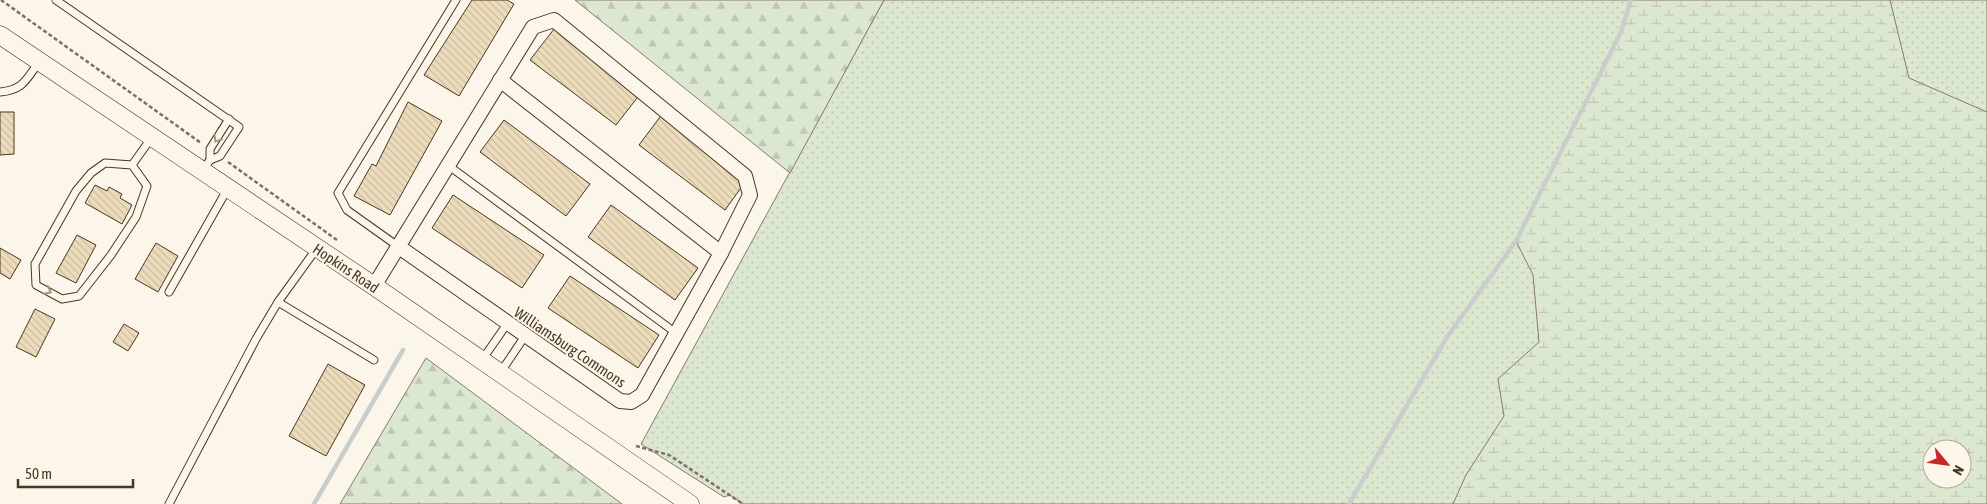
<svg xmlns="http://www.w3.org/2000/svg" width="1987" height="504" font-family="'Asap Condensed',sans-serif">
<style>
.grass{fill:url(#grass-dots);stroke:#887966;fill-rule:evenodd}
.forest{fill:url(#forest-firs);stroke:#887966}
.wetland{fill:url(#wetland-marsh);stroke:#887966;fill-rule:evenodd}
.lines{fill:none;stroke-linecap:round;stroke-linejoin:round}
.stream{stroke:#c9cecd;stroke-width:4.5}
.building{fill:url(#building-back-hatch);stroke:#4a3520}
.service-casing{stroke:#4a3520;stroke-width:9}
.minor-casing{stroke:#4a3520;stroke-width:16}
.tertiary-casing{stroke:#4a3520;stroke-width:19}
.path{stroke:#7f6f5c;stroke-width:2.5;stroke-dasharray:4 2.5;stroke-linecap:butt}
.service{stroke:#fbf6e9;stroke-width:7}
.minor{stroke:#fbf6e9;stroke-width:14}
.tertiary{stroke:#fbf6e9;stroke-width:18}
.oneway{stroke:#a29684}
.labels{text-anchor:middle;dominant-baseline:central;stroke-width:4;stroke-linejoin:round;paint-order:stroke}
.street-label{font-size:15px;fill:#4a3520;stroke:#fbf6e9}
</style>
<defs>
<pattern id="grass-dots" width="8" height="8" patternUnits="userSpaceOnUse" patternTransform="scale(1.25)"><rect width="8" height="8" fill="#dce7d0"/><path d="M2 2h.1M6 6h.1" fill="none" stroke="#bec7b2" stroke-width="1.8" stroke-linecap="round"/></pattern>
<pattern id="forest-firs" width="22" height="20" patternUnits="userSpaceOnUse" patternTransform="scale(1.25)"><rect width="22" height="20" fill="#dce7d0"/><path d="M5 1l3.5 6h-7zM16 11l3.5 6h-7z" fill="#bec7b2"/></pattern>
<pattern id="wetland-marsh" width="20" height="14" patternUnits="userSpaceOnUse" patternTransform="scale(1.25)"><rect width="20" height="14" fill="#dce7d0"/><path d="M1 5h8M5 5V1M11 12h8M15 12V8" fill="none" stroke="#bec7b2"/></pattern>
<pattern id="building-back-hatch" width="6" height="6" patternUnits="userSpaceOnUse" patternTransform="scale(1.25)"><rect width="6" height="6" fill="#ecdcbc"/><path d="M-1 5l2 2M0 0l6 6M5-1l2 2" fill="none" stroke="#ccbda1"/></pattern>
</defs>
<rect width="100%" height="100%" fill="#fbf6e9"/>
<!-- grass -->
<path class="grass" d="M884 0H1987V504H743L730 495 724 497 641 444ZM1932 449H1962V479H1932Z"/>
<!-- forest -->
<g class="forest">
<polygon points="575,0 884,0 790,173"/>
<polygon points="426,358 622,504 340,504"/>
</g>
<!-- wetland -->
<path class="wetland" d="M1631 0H1890L1909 78 1987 112V504H1453L1466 475 1504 416 1498 379 1539 342 1533 275 1516 241 1621 32ZM1932 449H1962V479H1932Z"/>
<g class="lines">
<!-- stream -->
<g class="stream">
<polyline points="314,504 403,350"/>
<polyline points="1349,504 1447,337 1516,241 1621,32 1631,0"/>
</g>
</g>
<!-- building -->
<g class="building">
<polygon points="472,0 507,0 514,4 459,96 424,75"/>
<polygon points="554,29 641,93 616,125 530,60"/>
<polygon points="408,102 442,121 390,215 354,196 372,164 376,166"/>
<polygon points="0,112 14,112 14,154 0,155"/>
<polygon points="663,113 748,178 725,210 639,145"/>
<polygon points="504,120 590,184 566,216 480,152"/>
<polygon points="95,185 107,191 109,187 122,194 120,198 132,205 122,224 85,203"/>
<polygon points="453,195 544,255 522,288 432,228"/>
<polygon points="611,205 698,268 675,300 588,237"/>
<polygon points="77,235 96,245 76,283 56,273"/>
<polygon points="156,243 178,256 158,292 135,279"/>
<polygon points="0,248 21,260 10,279 0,273"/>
<polygon points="570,276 659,335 638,368 548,308"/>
<polygon points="35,309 55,319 36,357 16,347"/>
<polygon points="124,324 139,333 128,351 113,342"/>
<polygon points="328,364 365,385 326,456 289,436"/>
</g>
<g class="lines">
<!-- service casing -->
<g class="service-casing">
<g id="service">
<polyline points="56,0 239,127 220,156 210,160 202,171"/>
<path d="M0 92C23 90 26 80 39 62"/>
<polyline points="210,160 210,149 229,119"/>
<polyline points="132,165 147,186 136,217 111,255 79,296 62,299 36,285 35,264 76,191 91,173 105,163 132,165 152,137"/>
<polyline points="449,166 676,333"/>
<polyline points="399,247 347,210 338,193 456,0"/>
<polyline points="169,292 228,188"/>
<polyline points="278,302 374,360"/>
<polyline points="482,360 507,324"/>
<polyline points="500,373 525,336"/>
<polyline points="169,504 256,339 278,302 317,248"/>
</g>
</g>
<!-- minor casing -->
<g class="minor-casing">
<g id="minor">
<polyline points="500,80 721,253"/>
<polyline points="374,286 533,27 554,20 745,176 750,195 721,253 642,395 631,402 620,401 399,247"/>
</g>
</g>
<!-- tertiary casing -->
<g class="tertiary-casing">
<polyline id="tertiary" points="0,35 374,286 690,504"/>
</g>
<!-- path -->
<g class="path">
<polyline points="1,0 201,143"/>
<polyline points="228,162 337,240"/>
<polyline points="636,446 669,455 743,504"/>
</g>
<!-- service -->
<use href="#service" class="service"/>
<!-- minor -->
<use href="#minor" class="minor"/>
<!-- tertiary -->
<use href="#tertiary" class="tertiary"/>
</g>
<!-- one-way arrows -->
<defs><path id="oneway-chevron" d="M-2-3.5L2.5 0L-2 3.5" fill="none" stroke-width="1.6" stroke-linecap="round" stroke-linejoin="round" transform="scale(1.25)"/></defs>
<g class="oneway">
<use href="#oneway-chevron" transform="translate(217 139) rotate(122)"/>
<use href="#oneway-chevron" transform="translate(48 291) rotate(28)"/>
</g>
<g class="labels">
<!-- street labels -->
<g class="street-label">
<text transform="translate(346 268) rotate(34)">Hopkins Road</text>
<text transform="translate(570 347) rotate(34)">Williamsburg Commons</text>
</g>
</g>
<!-- north arrow -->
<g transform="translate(1947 464) rotate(119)"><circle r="24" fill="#fbf6e9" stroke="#b4a999"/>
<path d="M0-4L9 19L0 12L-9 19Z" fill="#c62828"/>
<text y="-8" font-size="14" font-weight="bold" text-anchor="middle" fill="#4a3520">N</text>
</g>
<!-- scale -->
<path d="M18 479v8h115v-8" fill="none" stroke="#4a3520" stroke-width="2.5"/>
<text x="25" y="479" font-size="15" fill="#4a3520" stroke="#fbf6e9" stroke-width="4" paint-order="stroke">50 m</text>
</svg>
